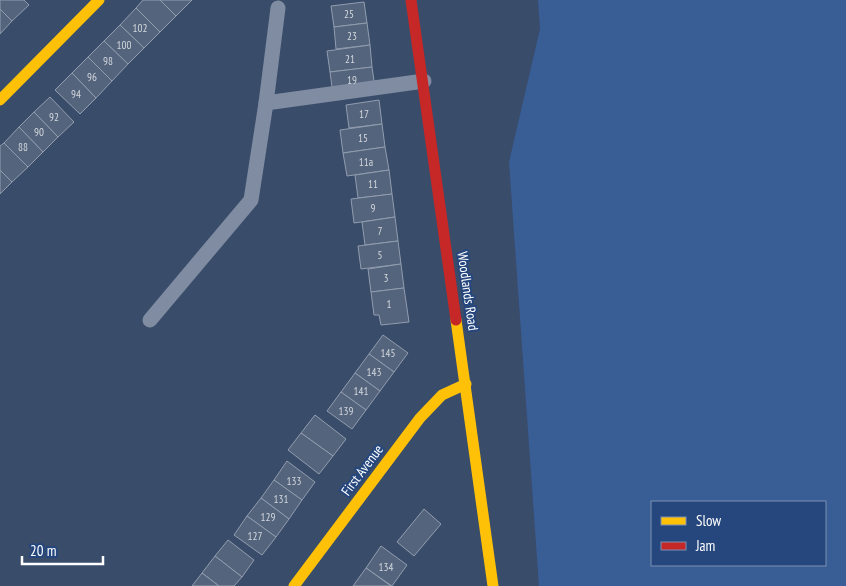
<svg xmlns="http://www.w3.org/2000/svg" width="846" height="586" font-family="'PT Sans Narrow',sans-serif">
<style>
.green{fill:#395d95;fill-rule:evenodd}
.building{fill:#54647c;stroke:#929daf}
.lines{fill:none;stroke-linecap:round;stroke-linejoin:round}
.lane{stroke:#7f8ca1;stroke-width:15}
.slow{stroke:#ffc107;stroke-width:11}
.jam{stroke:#c62828;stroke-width:11}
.labels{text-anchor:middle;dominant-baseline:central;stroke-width:4;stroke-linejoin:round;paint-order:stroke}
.number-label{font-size:11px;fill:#d4d8de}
.street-label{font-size:14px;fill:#fff;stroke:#25477e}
</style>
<rect width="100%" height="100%" fill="#394c6a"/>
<!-- green -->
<path class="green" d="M538 0H846V586H539L509 162 540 29ZM652 502H825V565H652Z"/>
<!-- building -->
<g class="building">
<polygon points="0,0 24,0 29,5 12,21 0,9"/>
<polygon points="143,0 160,0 176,16 160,32 136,8"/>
<polygon points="160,0 192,0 176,16"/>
<polygon points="364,2 367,23 334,27 331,6"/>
<polygon points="136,8 160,32 144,48 120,25"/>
<polygon points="0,9 12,21 0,34"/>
<polygon points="367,23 370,45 336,49 334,27"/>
<polygon points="120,25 144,48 128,64 104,41"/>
<polygon points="104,41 128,64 112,81 88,57"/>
<polygon points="370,45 372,67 330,72 327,51"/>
<polygon points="88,57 112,81 96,98 72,73"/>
<polygon points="372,67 375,88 333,94 330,72"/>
<polygon points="72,73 96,98 80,114 55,90"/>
<polygon points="50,97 74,122 58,137 34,112"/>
<polygon points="379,100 382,124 349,128 346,105"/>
<polygon points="34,112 58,137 43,152 19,127"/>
<polygon points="382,124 385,147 343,153 340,130"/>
<polygon points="19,127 43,152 28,167 4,143"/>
<polygon points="4,143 28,167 12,182 0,170 0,146"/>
<polygon points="385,147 389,170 347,176 343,153"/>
<polygon points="0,170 12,182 0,194"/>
<polygon points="389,170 392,194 358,198 355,175"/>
<polygon points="392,194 395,217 354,223 351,199"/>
<polygon points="395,217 398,241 365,245 362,222"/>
<polygon points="398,241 401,264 361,269 358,246"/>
<polygon points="401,264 404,288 371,292 368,269"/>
<polygon points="404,288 409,322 381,325 379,315 374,315 371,292"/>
<polygon points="383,335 408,353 394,372 369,354"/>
<polygon points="369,354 394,372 380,391 355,373"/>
<polygon points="355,373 380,391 366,410 341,392"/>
<polygon points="341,392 366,410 352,429 327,411"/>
<polygon points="315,415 346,439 333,456 301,433"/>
<polygon points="301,433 333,456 319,474 288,450"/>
<polygon points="287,461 315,482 302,500 274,480"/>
<polygon points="274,480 302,500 289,519 261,498"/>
<polygon points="261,498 289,519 276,537 247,516"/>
<polygon points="424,509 441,524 414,556 397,542"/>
<polygon points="247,516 276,537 262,555 234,535"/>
<polygon points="228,540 254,560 242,577 215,556"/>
<polygon points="381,546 407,565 392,586 366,568"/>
<polygon points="215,556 242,577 234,586 219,586 202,573"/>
<polygon points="366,568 391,586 353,586"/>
<polygon points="202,573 219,586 192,586"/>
</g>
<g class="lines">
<!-- lane -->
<g class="lane">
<polyline points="266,103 424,81"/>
<polyline points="150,320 251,200 266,103 278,8"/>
</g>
<!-- slow -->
<g class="slow">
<polyline points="0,100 99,0"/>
<polyline points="456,320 493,586"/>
<polyline points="294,586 420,418 442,395 466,384"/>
</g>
<!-- jam -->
<polyline class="jam" points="411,0 456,320"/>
</g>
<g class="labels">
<!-- number labels -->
<g class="number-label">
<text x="349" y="14">25</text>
<text x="140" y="28">102</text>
<text x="352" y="36">23</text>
<text x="124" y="45">100</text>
<text x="350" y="59">21</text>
<text x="108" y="61">98</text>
<text x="92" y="77">96</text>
<text x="352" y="80">19</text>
<text x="76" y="94">94</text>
<text x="364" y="114">17</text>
<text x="54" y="117">92</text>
<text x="39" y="132">90</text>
<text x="363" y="138">15</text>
<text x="23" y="147">88</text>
<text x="366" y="162">11a</text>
<text x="373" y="184">11</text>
<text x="373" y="208">9</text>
<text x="380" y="231">7</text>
<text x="380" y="255">5</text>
<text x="386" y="278">3</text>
<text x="389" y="304">1</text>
<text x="388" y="353">145</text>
<text x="374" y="372">143</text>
<text x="361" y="391">141</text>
<text x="346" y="411">139</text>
<text x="294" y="481">133</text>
<text x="281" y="499">131</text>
<text x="268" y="517">129</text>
<text x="255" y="536">127</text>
<text x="386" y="567">134</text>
</g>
<!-- street labels -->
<g class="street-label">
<text transform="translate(468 291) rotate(82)">Woodlands Road</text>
<text transform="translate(362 470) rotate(-53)">First Avenue</text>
</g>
</g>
<!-- legend -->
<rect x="651" y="501" width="175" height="65" fill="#25477e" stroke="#7c91b2"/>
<rect x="661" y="517" width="25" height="8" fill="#ffc107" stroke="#7c91b2"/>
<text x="696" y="526" font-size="15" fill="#ffffff">Slow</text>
<rect x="661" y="542" width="25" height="8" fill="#c62828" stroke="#7c91b2"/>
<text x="696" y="551" font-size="15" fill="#ffffff">Jam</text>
<!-- scale -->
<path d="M22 556v8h81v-8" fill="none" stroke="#ffffff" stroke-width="2.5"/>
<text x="30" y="556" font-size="15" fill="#ffffff" stroke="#25477e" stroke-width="4" paint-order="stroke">20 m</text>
</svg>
